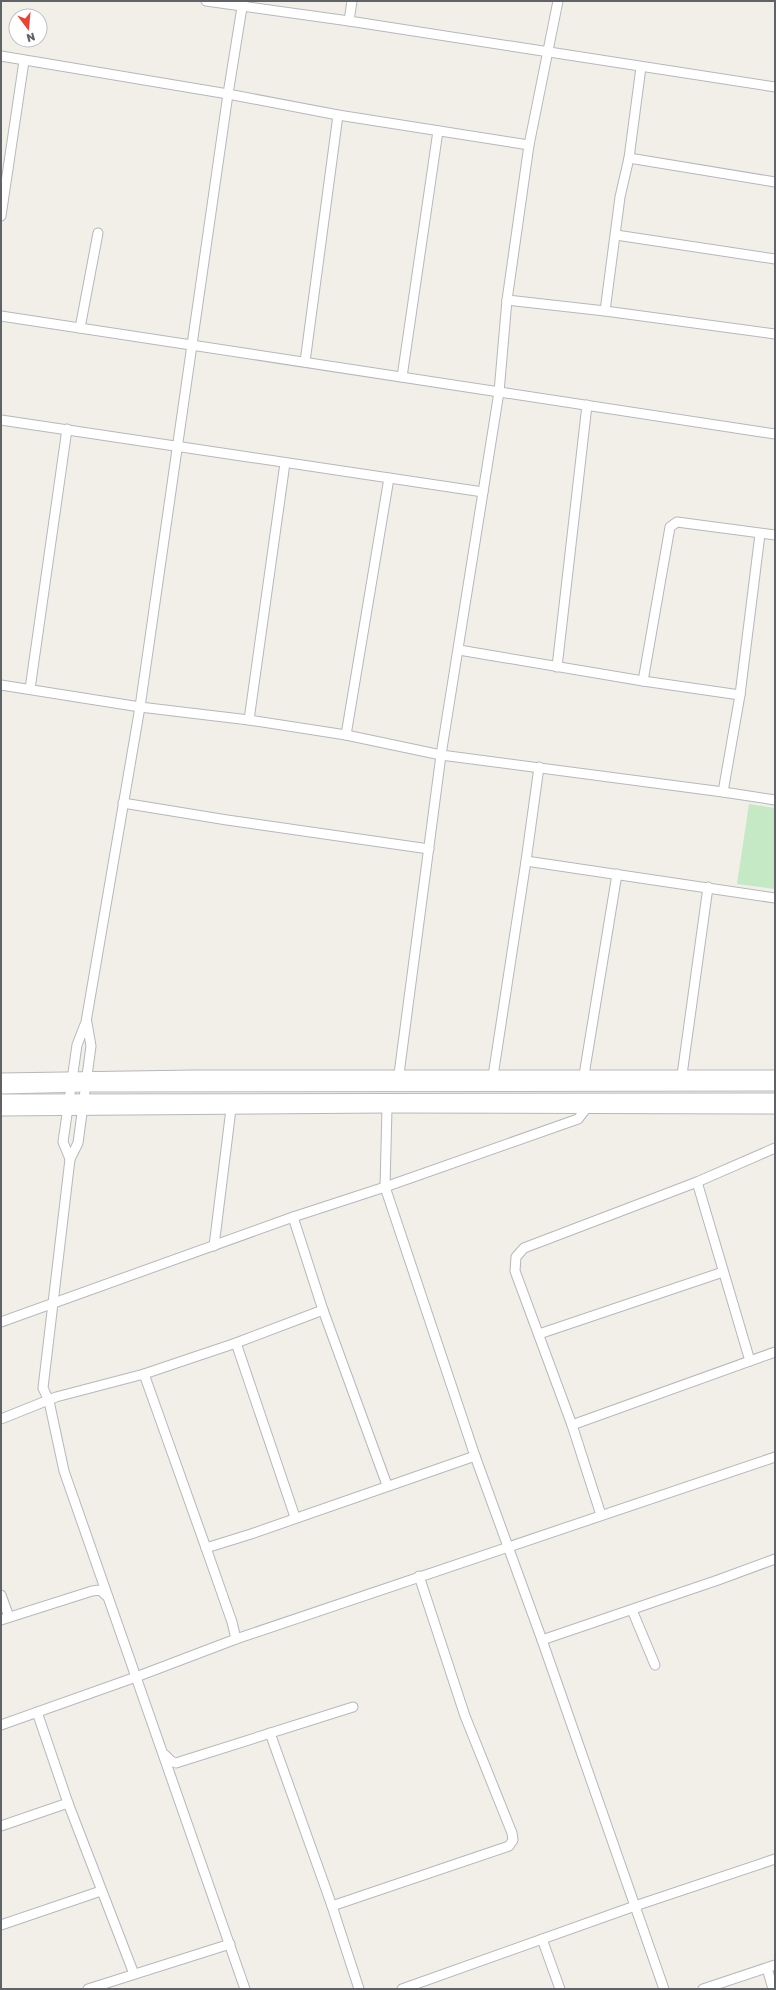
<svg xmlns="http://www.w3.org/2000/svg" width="776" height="1990" font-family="'Golos Text',sans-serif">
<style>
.green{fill:#c5e8c5}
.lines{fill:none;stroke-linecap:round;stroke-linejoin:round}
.street-casing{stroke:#b5b8bc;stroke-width:11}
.secondary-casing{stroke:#b6babf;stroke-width:15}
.street{stroke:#fff;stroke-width:9}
.secondary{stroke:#fff;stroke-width:13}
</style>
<rect width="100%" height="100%" fill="#f1efe8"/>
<!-- green -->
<polygon class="green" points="749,804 775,808 775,889 737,884"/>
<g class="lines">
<!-- street casing -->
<g class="street-casing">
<g id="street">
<polyline points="206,1 349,21 775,87"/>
<polyline points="349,21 352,1"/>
<polyline points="1,56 228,94 338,115 529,145"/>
<polyline points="629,158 775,182"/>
<polyline points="1,216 24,61"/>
<polyline points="616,235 775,259"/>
<polyline points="507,300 605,311 775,334"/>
<polyline points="605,311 620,197 629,158 641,67"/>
<polyline points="1,316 775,434"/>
<polyline points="80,328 98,233"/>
<polyline points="305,362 338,115"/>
<polyline points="402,377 438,131"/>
<polyline points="1,420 483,492"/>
<polyline points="459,650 643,681 740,695"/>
<polyline points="557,667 587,405"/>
<polyline points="643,681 670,527 677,522 775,535"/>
<polyline points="1,685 140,707 249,720 346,735 441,755 723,792 775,800"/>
<polyline points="30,689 67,429"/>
<polyline points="249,720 285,463"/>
<polyline points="346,735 389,478"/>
<polyline points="723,792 740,695 760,534"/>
<polyline points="123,803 227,820 429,849"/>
<polyline points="526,861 775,898"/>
<polyline points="87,1023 91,1046 78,1143 70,1159 43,1388 49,1401 64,1471 245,1989"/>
<polyline points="399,1074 441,755 499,392 507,300 529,145 558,1"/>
<polyline points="584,1075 617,874"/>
<polyline points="682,1075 708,887"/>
<polyline points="493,1076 526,861 539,767"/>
<polyline points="1,1078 194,1075 775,1075"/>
<polyline points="387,1108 385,1187 475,1456 542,1640 664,1989"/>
<polyline points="1,1111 387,1108 775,1109"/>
<polyline points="70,1159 63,1142 77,1045 86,1022 140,707 228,94 243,1"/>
<polyline points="697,1182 750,1361"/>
<polyline points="293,1217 323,1310 387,1485"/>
<polyline points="214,1246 231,1109"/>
<polyline points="1,1322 293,1217 385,1187 578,1119 585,1110"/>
<polyline points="539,1334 723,1272"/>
<polyline points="236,1343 295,1517"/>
<polyline points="144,1374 206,1548 232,1622 236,1639"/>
<polyline points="1,1419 56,1397 144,1374 236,1343 323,1310"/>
<polyline points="572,1425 775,1352"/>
<polyline points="601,1515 572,1425 515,1271 516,1257 524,1248 697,1182 775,1148"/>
<polyline points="206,1548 251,1534 475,1456"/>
<polyline points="1,1595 9,1617"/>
<polyline points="632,1610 655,1665"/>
<polyline points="1,1620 92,1591 100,1590 108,1597"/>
<polyline points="542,1640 718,1580 775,1559"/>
<polyline points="37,1712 68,1803 134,1974"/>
<polyline points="1,1725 136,1677 236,1639 775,1457"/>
<polyline points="270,1733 332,1906 359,1989"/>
<polyline points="165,1755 171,1761 176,1763 353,1707"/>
<polyline points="1,1826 68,1803"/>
<polyline points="332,1906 509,1846 513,1840 512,1833 465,1716 419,1576"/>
<polyline points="1,1925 101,1891"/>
<polyline points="542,1939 560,1989"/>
<polyline points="767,1968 773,1989"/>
<polyline points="88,1989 230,1944"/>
<polyline points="402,1989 635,1906 775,1859"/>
<polyline points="703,1989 775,1965"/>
</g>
</g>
<!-- secondary casing -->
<g class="secondary-casing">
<g id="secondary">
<polyline points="1,1087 86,1085 775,1084"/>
<polyline points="1,1101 775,1100"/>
</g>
</g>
<!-- street -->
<use href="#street" class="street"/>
<!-- secondary -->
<use href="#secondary" class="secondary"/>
</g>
<!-- border -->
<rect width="776" height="1990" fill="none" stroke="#5f6368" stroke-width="4"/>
<!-- north arrow -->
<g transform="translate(28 28) rotate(164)"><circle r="19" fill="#ffffff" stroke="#bfc1c3"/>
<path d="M0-3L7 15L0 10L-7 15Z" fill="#ea4335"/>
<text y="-6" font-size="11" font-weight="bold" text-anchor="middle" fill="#5f6368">N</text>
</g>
</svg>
